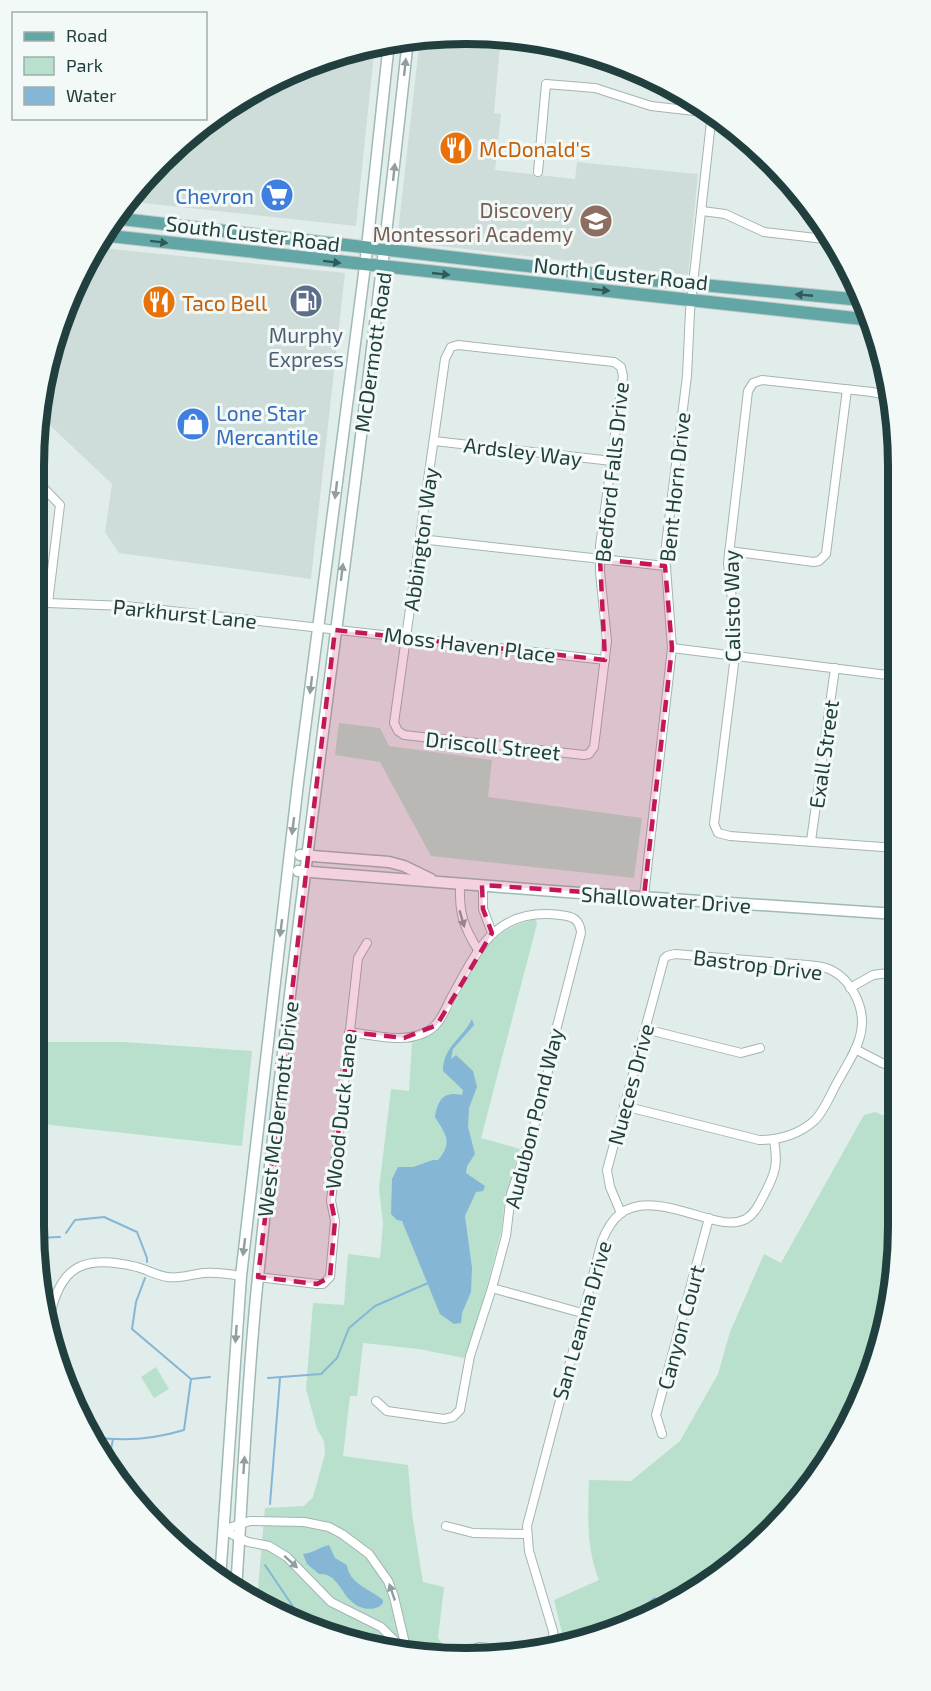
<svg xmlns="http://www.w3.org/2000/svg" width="931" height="1691" font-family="'Exo 2',sans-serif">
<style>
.built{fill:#cfddda}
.green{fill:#b8e0cc}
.water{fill:#85b6d6}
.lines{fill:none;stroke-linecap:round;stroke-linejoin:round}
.stream{stroke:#85b6d6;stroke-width:2}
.street-casing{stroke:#a3b5b3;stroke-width:10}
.secondary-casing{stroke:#9eb9b6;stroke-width:13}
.primary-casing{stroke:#c1c9c9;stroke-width:14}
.street{stroke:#fff;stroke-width:8}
.secondary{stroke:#fff;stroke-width:10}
.primary{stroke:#62a6a5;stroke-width:12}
.oneway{fill:#909f9e}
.oneway2{fill:#305958}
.marked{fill:#c2185b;fill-opacity:0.2;stroke:#c2185b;stroke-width:4.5;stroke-dasharray:12 8;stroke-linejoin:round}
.labels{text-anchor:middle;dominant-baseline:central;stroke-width:6;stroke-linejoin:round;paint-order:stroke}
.food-label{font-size:21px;fill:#c56008;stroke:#f2f9f7;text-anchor:start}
.shop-label{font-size:21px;fill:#366cbe;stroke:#f2f9f7;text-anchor:end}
.education-label{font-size:21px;fill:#785e54;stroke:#f2f9f7;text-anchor:end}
.street-label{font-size:21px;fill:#203f3e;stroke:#f2f9f7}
.service-label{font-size:21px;fill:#4e5e75;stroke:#f2f9f7}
.rim{fill:none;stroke:#203f3e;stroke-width:8}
</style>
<rect width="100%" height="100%" fill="#e1edea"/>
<!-- built -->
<g class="built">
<polygon points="437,34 501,36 494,113 501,114 495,170 575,179 577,162 698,174 688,275 397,241 420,37"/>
<polygon points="375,44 356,226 143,203 146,176 202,123 274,78 353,48"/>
<polygon points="93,247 345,273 311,579 119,553 105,532 112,484 38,414 48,353"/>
</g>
<!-- green -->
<g class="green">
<polygon points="34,674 42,676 41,715 43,744 41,768 33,798"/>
<polygon points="339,723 380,728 389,746 492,760 488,797 642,818 634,878 431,856 380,762 335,755"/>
<path d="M536 919 537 924 481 1138 520 1149 505 1198 501 1232 479 1318 464 1358 419 1349 363 1343 357 1396H350L343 1456 408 1465 412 1514 423 1582 444 1587 438 1638 448 1653 354 1643 257 1600 265 1508 304 1506 313 1497 325 1454 324 1441 317 1429 306 1389 313 1303 344 1305 348 1254 380 1258 383 1224 379 1189 391 1089 409 1091 412 1043C472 1027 454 936 536 919Z"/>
<polygon points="33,1042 124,1042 252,1051 242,1146 33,1123"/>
<path d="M875 1112 897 1121V1216L859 1389 799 1492 751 1550 631 1625 564 1641 554 1600 599 1580C586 1548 588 1515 589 1480L631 1481 680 1441 718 1374 730 1332 764 1254 781 1263 864 1115Z"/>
<polygon points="156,1367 169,1389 154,1398 141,1377"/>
</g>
<!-- water -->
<g class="water">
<path d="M472 1019 474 1025 453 1049 451 1059 456 1055 473 1071 477 1087 469 1108 468 1127 475 1154 467 1166 466 1173 485 1186 483 1191 476 1192 465 1216 472 1268 471 1292 462 1313 461 1323 454 1324 440 1314 402 1221 397 1220 391 1214 392 1179 398 1167H413L433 1160H438C453 1142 446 1135 435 1117 438 1100 443 1091 462 1095L463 1090 443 1071C443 1047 462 1039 472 1019Z"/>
<path d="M329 1545 335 1558 347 1565C349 1584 370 1589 383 1600V1603C375 1613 358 1609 350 1600 340 1590 336 1573 319 1574L307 1564 303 1554C313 1553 320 1547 329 1545Z"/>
<polygon points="654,1597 667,1603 636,1622 648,1602"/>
</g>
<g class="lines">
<!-- stream -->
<g class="stream">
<polyline points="66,1233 75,1220 104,1217 137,1232 147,1258 147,1262"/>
<polyline points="35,1238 60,1237"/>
<polyline points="145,1278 136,1302 132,1329 191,1379 210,1377"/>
<polyline points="268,1378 321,1374 337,1358 349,1328 375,1306 428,1283"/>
<path d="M95 1437C126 1442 154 1439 184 1430L191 1379"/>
<polyline points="109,1459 113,1439"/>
<polyline points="270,1504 280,1378"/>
<polyline points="265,1565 294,1608 310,1624"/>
</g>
<!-- street casing -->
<g class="street-casing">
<g id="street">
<polyline points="538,172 546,84 595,88 651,106 712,113"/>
<polyline points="702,211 725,214 764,232 833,240"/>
<polygon points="458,345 614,362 621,367 623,376 600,546 600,572 607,641 594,747 589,754 584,755 404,735 398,731 394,723 445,359 451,347"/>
<polyline points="891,396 872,392 762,380 753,383 748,391 728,563 735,629 735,656 714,824 718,833 730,836 896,848"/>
<polyline points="434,441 612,461"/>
<polyline points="34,478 60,505 48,603"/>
<polyline points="420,539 665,566"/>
<polyline points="729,551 814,562 819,561 826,554 847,389"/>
<polyline points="34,601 48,603 126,606 605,660"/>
<polyline points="672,648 895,676"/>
<polyline points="811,841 835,668"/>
<path d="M460 884C459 913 463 926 478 950"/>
<polyline points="483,885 483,909 492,933"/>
<polyline points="644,896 672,648 665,553 687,376 690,311 712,113"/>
<polyline points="850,988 873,975 896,972"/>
<polyline points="645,1029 741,1053 760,1048"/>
<path d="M349 1032C373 1035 404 1044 426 1032 439 1026 444 1012 450 1000 477 951 494 907 560 915 572 916 580 919 581 933L554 1038 551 1059 536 1120 511 1194 506 1236 492 1288 470 1356 460 1410 453 1417 444 1419 387 1411 376 1401"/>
<polyline points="855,1049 882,1063 896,1068"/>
<path d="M621 1213 610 1187 607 1170 664 959 667 956 675 954 807 965C813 966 820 966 826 968 850 976 866 1007 861 1032 858 1049 846 1066 838 1081 831 1093 824 1112 814 1121 799 1134 779 1140 759 1140L624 1106"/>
<polyline points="258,1277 317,1284 323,1284 330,1277 335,1221 331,1201 358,958 367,943"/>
<polyline points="492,1288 582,1313"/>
<path d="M49 1321C59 1265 84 1254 137 1267 148 1270 157 1276 168 1277 180 1279 192 1274 204 1273 216 1272 229 1274 241 1276"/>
<polyline points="662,1434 656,1415 709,1218"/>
<polyline points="446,1526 473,1533 526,1534"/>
<polyline points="223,1530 250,1521 304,1522 329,1527 342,1534 369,1554 388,1581 394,1597 406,1648"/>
<polyline points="223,1530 248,1542 269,1546 287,1557 331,1602 381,1627 402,1648"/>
<path d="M554 1643 553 1631 529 1551 527 1526 602 1241C606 1231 611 1221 620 1214 644 1195 684 1212 710 1219 722 1222 734 1225 746 1219 756 1213 760 1202 765 1193 776 1172 778 1163 774 1140"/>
<polyline points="466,1654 479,1647 519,1651"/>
</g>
</g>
<!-- secondary casing -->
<g class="secondary-casing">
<g id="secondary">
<polyline points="300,855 389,862 404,866 431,879"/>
<polyline points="298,871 566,892 896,914"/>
<polyline points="220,1580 241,1276 298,783 365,266 389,42"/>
<path d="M236 1590C243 1486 247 1381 258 1277 301 863 364 452 408 39"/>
</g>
</g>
<!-- primary casing -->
<g class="primary-casing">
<g id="primary">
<polyline points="113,218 639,279 862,300"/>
<polyline points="101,235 872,320"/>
</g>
</g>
<!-- street -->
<use href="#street" class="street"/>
<!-- secondary -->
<use href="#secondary" class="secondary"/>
<!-- primary -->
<use href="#primary" class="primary"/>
</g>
<!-- one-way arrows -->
<defs><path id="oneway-solid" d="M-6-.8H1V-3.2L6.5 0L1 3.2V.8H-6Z" transform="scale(1.5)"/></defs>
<g class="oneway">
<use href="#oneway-solid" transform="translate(405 67) rotate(-84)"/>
<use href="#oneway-solid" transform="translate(394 172) rotate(-84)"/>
<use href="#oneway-solid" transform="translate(336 490) rotate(97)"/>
<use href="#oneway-solid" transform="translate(342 572) rotate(-83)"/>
<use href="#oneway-solid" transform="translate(311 685) rotate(97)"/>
<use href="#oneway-solid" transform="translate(293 826) rotate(97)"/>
<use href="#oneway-solid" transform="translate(462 919) rotate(74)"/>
<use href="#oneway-solid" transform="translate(281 928) rotate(97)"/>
<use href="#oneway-solid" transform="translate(244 1247) rotate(97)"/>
<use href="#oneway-solid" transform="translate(236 1334) rotate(94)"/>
<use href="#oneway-solid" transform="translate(244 1465) rotate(-86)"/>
<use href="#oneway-solid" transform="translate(291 1562) rotate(42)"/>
<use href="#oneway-solid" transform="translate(392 1592) rotate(-109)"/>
</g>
<g class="oneway2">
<use href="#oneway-solid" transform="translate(159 242) rotate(7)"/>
<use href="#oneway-solid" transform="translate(332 262) rotate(7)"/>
<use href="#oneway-solid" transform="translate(441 274) rotate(6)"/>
<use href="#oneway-solid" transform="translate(601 290) rotate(6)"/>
<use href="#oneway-solid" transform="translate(804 295) rotate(-175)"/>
</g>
<!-- marked area -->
<path class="marked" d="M600 559 665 566 672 648 644 896 482 885 483 909 492 933 437 1025 404 1038 349 1032 331 1201 335 1221 330 1277 317 1284 258 1277 335 630 605 660Z"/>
<!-- icons -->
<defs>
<g id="restaurant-disc" transform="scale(1.725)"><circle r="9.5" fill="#e8710a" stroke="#f2f9f7"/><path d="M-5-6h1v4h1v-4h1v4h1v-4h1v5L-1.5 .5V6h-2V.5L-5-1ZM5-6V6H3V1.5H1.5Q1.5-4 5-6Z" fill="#fff"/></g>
<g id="supermarket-disc" transform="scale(1.725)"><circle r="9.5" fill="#3f7fe0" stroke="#f2f9f7"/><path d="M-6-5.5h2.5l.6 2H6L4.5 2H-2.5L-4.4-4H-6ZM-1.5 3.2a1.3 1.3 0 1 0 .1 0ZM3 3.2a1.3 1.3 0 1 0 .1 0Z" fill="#fff"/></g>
<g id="school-disc" transform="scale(1.725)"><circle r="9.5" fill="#8d6e63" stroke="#f2f9f7"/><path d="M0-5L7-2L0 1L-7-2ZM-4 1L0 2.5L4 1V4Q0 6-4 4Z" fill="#fff"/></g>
<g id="fuel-disc" transform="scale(1.725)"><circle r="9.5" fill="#5c6f8a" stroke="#f2f9f7"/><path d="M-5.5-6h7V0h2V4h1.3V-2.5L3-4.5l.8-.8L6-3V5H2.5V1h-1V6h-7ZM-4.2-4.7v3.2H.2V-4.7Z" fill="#fff"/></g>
<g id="shop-disc" transform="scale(1.725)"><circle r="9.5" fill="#3f7fe0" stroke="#f2f9f7"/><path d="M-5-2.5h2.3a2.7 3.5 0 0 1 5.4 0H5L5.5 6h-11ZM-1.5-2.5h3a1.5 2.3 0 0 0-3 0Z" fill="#fff"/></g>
</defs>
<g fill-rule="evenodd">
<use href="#restaurant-disc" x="456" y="148"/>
<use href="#supermarket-disc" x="277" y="195"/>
<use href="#school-disc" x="596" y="221"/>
<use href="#fuel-disc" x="306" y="301"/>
<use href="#restaurant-disc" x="159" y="302"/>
<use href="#shop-disc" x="193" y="424"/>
</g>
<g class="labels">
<!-- food labels -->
<g class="food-label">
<text x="479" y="148">McDonald's</text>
<text x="182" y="302">Taco Bell</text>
</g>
<!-- shop labels -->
<g class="shop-label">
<text x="254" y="195">Chevron</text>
<text x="216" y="412" text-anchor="start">Lone Star<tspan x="216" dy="24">Mercantile</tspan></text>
</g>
<!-- education labels -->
<g class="education-label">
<text x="573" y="209">Discovery<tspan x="573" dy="24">Montessori Academy</tspan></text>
</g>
<!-- street labels -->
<g class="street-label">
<text transform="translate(253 233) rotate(7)">South Custer Road</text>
<text transform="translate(621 273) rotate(6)">North Custer Road</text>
<text transform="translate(372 352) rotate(-82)">McDermott Road</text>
<text transform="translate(523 451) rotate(7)">Ardsley Way</text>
<text transform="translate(611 472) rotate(-84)">Bedford Falls Drive</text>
<text transform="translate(674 487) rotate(-84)">Bent Horn Drive</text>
<text transform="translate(420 539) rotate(-82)">Abbington Way</text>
<text transform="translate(731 606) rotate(-91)">Calisto Way</text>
<text transform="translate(185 613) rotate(6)">Parkhurst Lane</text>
<text transform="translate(470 644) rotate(7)">Moss Haven Place</text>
<text transform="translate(493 745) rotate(6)">Driscoll Street</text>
<text transform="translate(823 754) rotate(-82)">Exall Street</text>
<text transform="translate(666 899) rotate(4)">Shallowater Drive</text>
<text transform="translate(758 964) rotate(7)">Bastrop Drive</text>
<text transform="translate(630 1084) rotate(-75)">Nueces Drive</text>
<text transform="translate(277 1109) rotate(-83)">West McDermott Drive</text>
<text transform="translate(340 1111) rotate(-84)">Wood Duck Lane</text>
<text transform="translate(533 1118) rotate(-76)">Audubon Pond Way</text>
<text transform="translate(581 1320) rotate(-74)">San Leanna Drive</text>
<text transform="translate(680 1327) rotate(-75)">Canyon Court</text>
</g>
<!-- service labels -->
<g class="service-label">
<text x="306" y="334">Murphy<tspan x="306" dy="24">Express</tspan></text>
</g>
</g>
<!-- crop -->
<path d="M0 0H931V1691H0ZM466 44H466A422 422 0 0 1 888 466V1226A422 422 0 0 1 466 1648H466A422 422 0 0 1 44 1226V466A422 422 0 0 1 466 44Z" fill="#f2f9f7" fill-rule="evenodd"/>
<path class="rim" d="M466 44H466A422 422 0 0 1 888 466V1226A422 422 0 0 1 466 1648H466A422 422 0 0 1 44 1226V466A422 422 0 0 1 466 44Z"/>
<!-- legend -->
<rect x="12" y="12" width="195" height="108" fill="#f2f9f7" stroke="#9eafad" stroke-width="1.5"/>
<rect x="24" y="32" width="30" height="9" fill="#62a6a5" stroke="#9eafad" stroke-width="1.5"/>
<text x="66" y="42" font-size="18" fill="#203f3e">Road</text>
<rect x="24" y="57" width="30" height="18" fill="#b8e0cc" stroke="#9eafad" stroke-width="1.5"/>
<text x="66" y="72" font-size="18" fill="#203f3e">Park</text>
<rect x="24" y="87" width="30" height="18" fill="#85b6d6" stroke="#9eafad" stroke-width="1.5"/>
<text x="66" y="102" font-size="18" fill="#203f3e">Water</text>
</svg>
